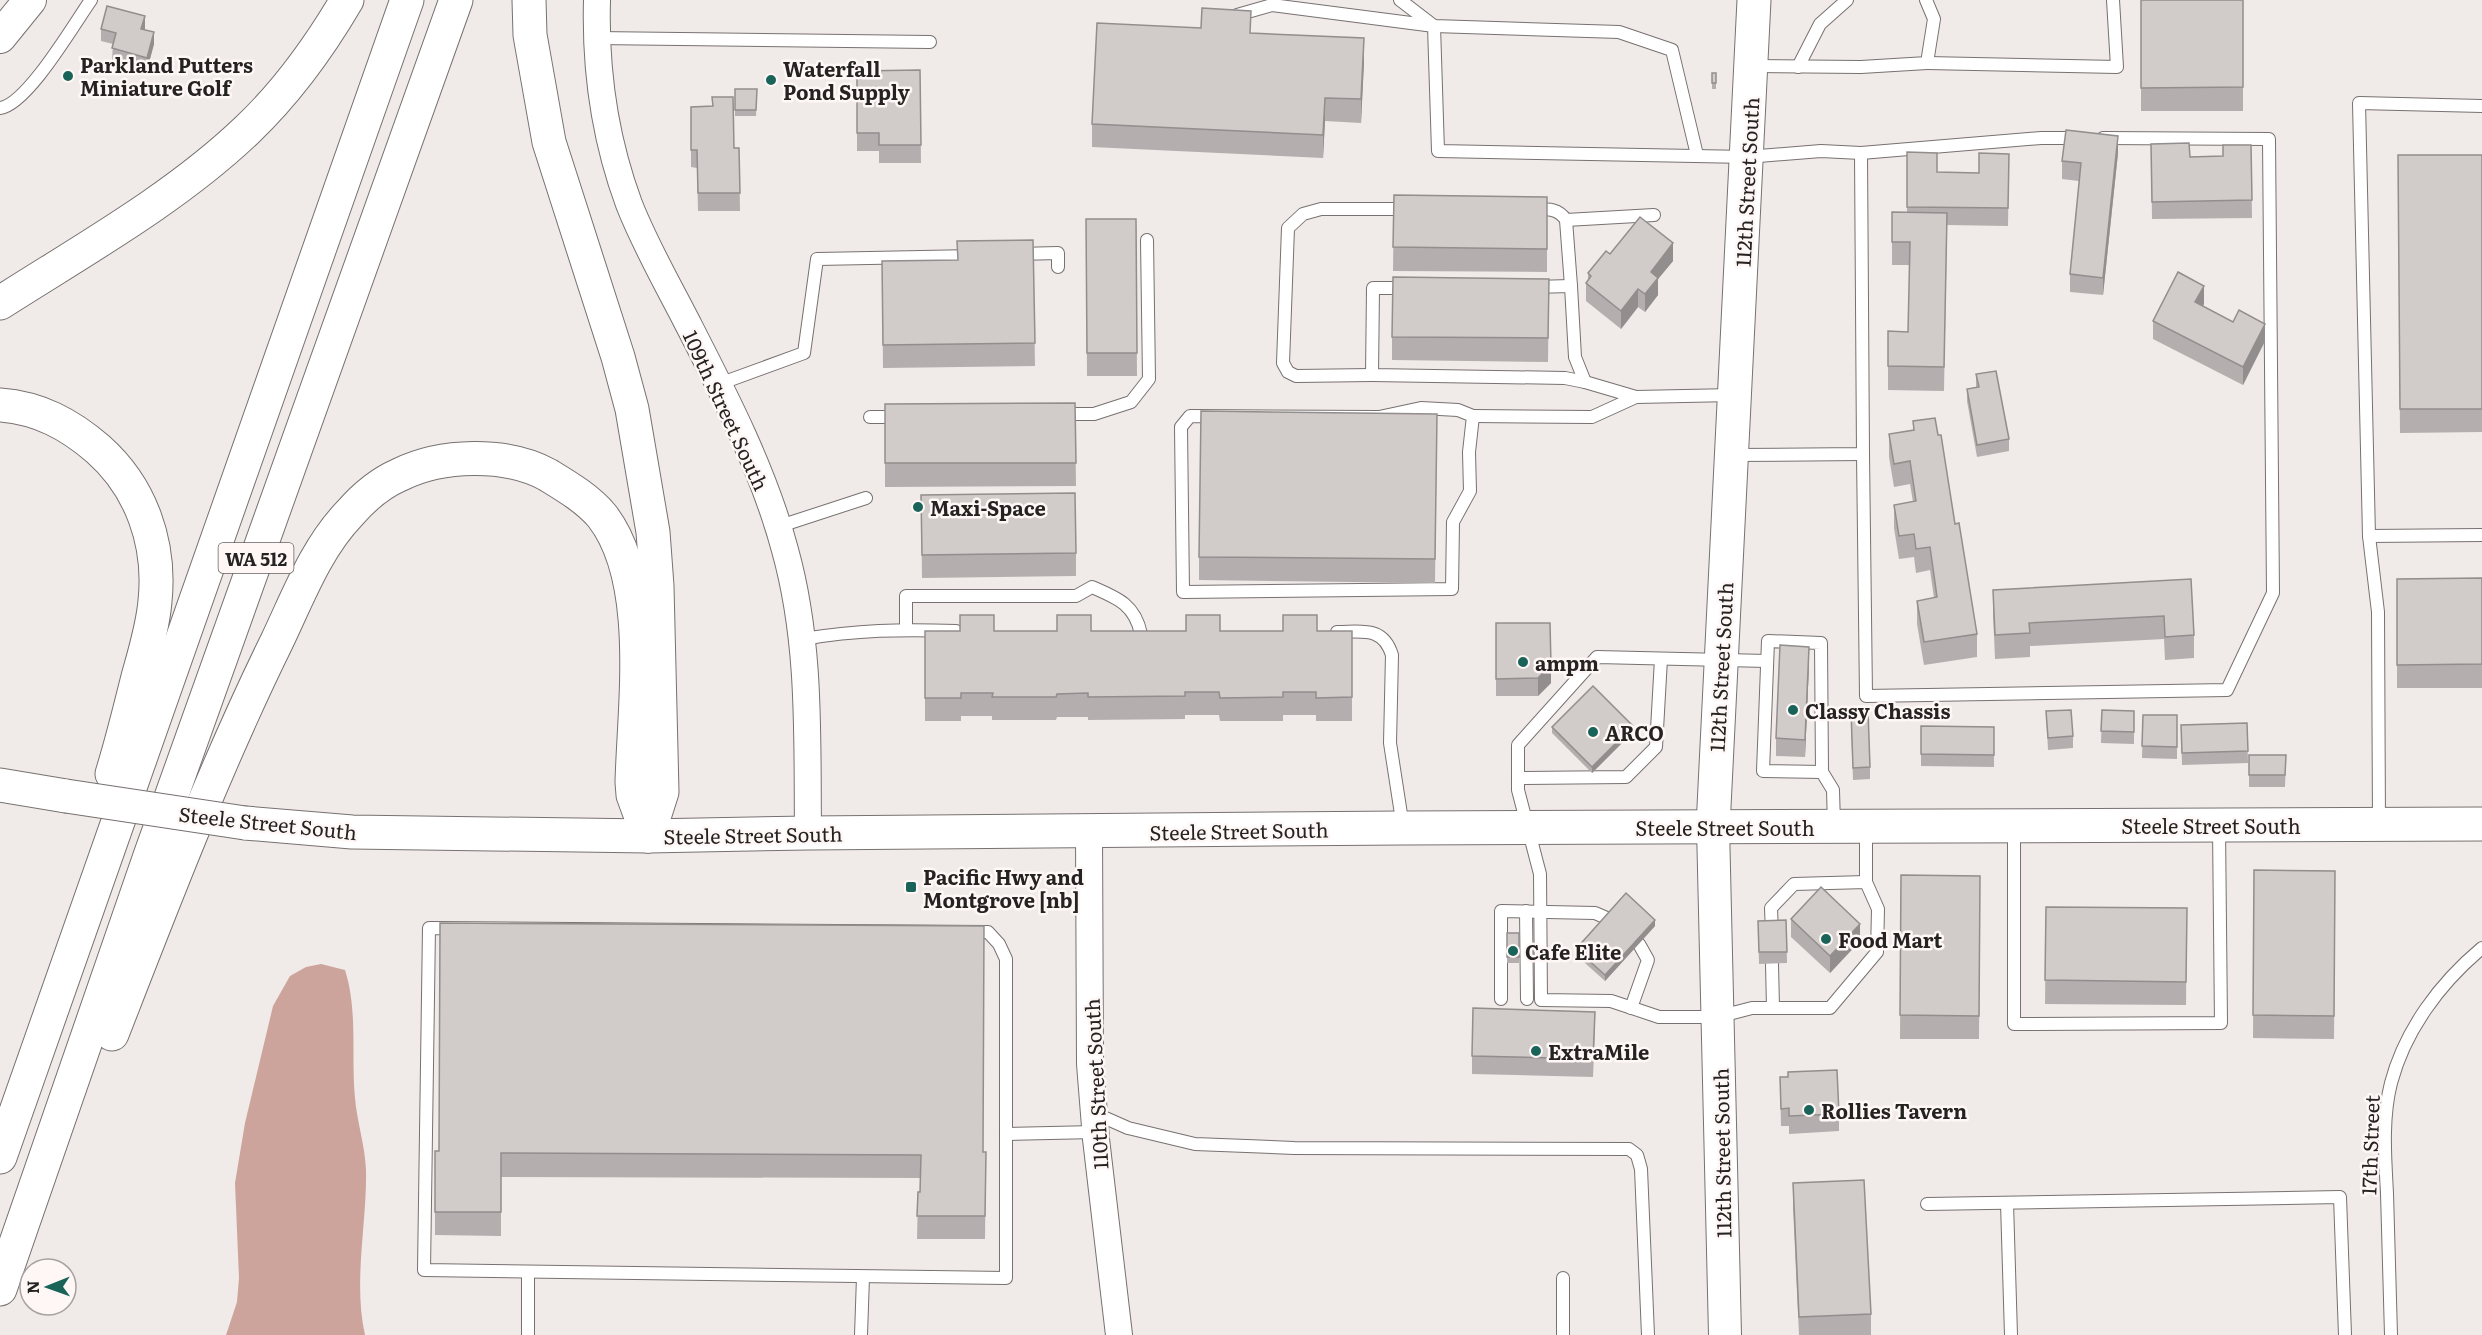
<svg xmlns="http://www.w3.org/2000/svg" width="2482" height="1335" font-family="Literata,serif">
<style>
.water{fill:#cda49b}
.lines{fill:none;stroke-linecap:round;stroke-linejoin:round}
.service-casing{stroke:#777170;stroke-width:14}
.minor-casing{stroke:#777170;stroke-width:28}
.tertiary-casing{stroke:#777170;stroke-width:34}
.secondary-casing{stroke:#777170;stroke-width:35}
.primary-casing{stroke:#777170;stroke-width:35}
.motorway-casing{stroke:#777170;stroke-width:35}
.service{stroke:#fff;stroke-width:12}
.minor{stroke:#fff;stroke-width:26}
.tertiary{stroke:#fff;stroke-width:32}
.secondary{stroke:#fff;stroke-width:33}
.primary{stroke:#fff;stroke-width:33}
.motorway{stroke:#fff;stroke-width:33}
.primary-bridge-casing{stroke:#777170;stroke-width:35;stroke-linecap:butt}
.primary-bridge{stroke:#fff;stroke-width:33}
.wall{fill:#b4afae}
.shaded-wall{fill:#928e8d}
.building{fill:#d1cbca;stroke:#928e8d;stroke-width:1.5}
.poi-dot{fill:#1a6359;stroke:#fef7f6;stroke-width:2}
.labels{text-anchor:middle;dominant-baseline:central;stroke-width:5;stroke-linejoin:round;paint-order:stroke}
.shield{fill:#fef7f6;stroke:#666362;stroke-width:1.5}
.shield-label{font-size:18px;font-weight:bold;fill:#252322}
.poi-label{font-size:20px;font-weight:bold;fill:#252322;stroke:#fef7f6;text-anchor:start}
.street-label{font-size:20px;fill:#252322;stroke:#fef7f6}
</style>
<rect width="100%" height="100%" fill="#f0eae9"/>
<!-- water -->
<path class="water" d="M321 964 345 970C358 1011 351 1055 355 1098 357 1122 365 1145 366 1170 367 1225 353 1281 365 1335H226L237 1302 239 1278 235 1183 245 1123 273 1006 290 976 306 967Z"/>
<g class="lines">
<!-- service casing -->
<g class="service-casing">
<g id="service">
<polyline points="1400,0 1434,26 1619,32 1672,50 1697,155"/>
<polyline points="1237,15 1272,5 1434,26 1438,151 1747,157 1821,151 1861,153 2041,138 2079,138"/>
<polyline points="596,38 930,42"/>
<polyline points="1927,63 2117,67 2113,0"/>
<polyline points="1753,66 1861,67 1927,63 1934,19 1926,0"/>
<polyline points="1798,67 1820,24 1847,0"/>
<path d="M0 108C27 105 74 24 91 0"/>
<path d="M1532 209C1547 209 1558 208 1566 220L1571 286"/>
<polyline points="1566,220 1654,215"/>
<polyline points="1018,254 1058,253 1058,267"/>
<polyline points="1533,287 1571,286 1575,357 1585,382"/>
<polyline points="1408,288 1373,288 1372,375 1565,378 1585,382 1636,397"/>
<polyline points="1372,375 1296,376 1288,372 1283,363 1288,228 1303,214 1321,209 1410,209"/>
<polyline points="719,384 804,353 817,259 974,256"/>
<polygon points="1421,408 1458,410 1473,416 1469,452 1470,491 1453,522 1452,589 1183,592 1181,427 1190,416 1379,417"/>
<polyline points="1060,414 1094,414 1131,402 1149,379 1147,240"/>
<polyline points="1473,416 1592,417 1636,397 1733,395"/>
<polyline points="870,417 899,417"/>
<polyline points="1863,454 1866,696 2227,690 2273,593 2269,139 2103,138"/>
<polyline points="1732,455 1863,454 1861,153"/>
<polyline points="777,527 866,498"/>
<polyline points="2369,536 2482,535"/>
<path d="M906 629V596H1076L1092 587C1118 598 1135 605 1141 634"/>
<path d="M1337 632C1362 632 1383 626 1392 655L1390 743 1403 827"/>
<path d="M803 639C857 630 901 629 956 631"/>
<polyline points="1767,661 1597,657 1518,745 1518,790 1540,874 1541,1000 1611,1001 1659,1017 1717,1017 1752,1008 1830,1008 1877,952 1878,909 1866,882 1794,884 1771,908 1772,933"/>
<polyline points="1822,772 1763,771 1768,641 1821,643 1822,772 1833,790 1834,825"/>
<polyline points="1518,778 1626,777 1656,747 1661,659"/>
<polyline points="2379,824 2378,612 2369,536 2359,103 2482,106"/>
<polyline points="1866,826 1866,882"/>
<polyline points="2014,827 2014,1024 2221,1023 2219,827"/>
<polyline points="1526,911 1527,999"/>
<polygon points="429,928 988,932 999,944 1006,959 1006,1278 424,1270"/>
<polyline points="1772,964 1773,1008"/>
<polyline points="1501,999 1501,911 1595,913 1609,919"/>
<polyline points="1631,1008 1648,960 1639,944"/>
<polyline points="1094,1113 1128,1128 1195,1144 1294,1148 1629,1149 1637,1155 1641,1169 1648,1335"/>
<polyline points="1006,1134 1096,1132"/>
<polyline points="2007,1203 2011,1335"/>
<polyline points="1927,1204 2340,1197 2345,1335"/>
<polyline points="1563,1278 1563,1335"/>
<polyline points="528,1335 528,1272"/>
<polyline points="861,1335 863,1277"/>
<path d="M2391 1335C2390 1288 2388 1240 2387 1193 2385 1157 2382 1118 2391 1083 2405 1030 2440 983 2482 948"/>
</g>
</g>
<!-- minor casing -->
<g class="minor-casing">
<g id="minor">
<path d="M597 0C595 70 605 139 629 204 645 245 667 283 687 322 724 394 764 471 785 550 811 643 807 738 808 833"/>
<polyline points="1089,831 1090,1064 1096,1139 1119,1335"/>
</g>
</g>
<!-- tertiary casing -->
<g class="tertiary-casing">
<g id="tertiary">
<polyline points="0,37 30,0"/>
<polyline points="1713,827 1725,1335"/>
</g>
</g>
<!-- secondary casing -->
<g class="secondary-casing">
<polyline id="secondary" points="1713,827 1754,0"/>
</g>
<!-- primary casing -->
<g class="primary-casing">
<g id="primary">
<polyline points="0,785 66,796"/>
<polyline points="245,823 352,832 648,836 808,833 1403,828 2482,824"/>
</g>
</g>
<!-- motorway casing -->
<g class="motorway-casing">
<g id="motorway">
<polyline points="529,0 530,35 549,142 618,357 632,409 653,532 657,586 662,792 648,836"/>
<path d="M0 303C83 250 176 198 247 130 286 93 320 46 347 0"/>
<path d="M0 405C39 408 69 424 98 449 141 487 161 543 155 601 153 626 145 652 138 677 130 709 122 742 112 774"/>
<path d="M112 1034C163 903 215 767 277 641 298 597 316 548 350 513 363 498 381 483 399 475 441 454 506 452 548 475 566 486 588 499 602 516 652 580 634 705 632 782L633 795 648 836"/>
<polyline points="0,1157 407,0"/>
<polyline points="0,1289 150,856 456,0"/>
</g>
</g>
<!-- service -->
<use href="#service" class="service"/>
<!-- minor -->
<use href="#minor" class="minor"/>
<!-- tertiary -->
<use href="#tertiary" class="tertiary"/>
<!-- secondary -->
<use href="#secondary" class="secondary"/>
<!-- primary -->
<use href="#primary" class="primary"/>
<!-- motorway -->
<use href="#motorway" class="motorway"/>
<!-- primary-bridge casing -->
<g class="primary-bridge-casing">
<polyline id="primary-bridge" points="66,796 245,823"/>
</g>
<!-- primary-bridge -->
<use href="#primary-bridge" class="primary-bridge"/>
</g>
<!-- wall -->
<g class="wall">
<rect x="2141" y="0" width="102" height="111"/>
<polygon points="145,28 145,30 154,44 147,70 112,60 113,44 101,41 101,29"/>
<polygon points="1201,28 1251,33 1364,62 1361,123 1325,121 1323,158 1092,147 1092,124"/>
<polygon points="920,70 921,163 879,163 879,151 857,151 857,71"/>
<rect x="1712" y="73" width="4" height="16"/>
<polygon points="735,89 757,89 756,116 735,116"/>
<polygon points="691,107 734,148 739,148 740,211 698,211 697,168 691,167"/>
<polygon points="2151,144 2190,157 2223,156 2251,145 2252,218 2152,219"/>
<polygon points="1907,152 1937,172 1979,173 2009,154 2008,226 1947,225 1944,391 1888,390 1888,366 1908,332 1910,265 1892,265 1892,212 1907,212"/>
<polygon points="2118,153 2103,295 2070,292 2070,274 2079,181 2062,179 2062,161"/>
<polygon points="2398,155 2482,155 2482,432 2400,433"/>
<polygon points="1394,195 1547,197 1547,272 1393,271"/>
<polygon points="1086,219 1136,219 1137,376 1087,376"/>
<polygon points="1033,240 1035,366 883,368 882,261 957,260"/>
<polygon points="1610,254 1673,261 1658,279 1658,295 1645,312 1638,307 1621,329 1586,301 1586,283 1588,280 1588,273"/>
<polygon points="1549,279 1548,362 1392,360 1392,337"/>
<polygon points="2204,304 2203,306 2265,341 2243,385 2153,339 2153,321"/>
<polygon points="1976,374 2009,439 2009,451 1977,457 1967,401 1967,389 1976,387"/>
<polygon points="1075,403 1076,486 885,487 885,404"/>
<polygon points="1437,414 1435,583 1199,580 1199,557"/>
<polygon points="1913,421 1938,435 1977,634 1977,657 1924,665 1917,624 1917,601 1934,598 1930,570 1916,573 1914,557 1899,559 1894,528 1894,505 1913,502 1910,484 1894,487 1889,457 1889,434 1913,430"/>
<polygon points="921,495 1076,553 1076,576 922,578"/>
<polygon points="2482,578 2482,688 2397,688 2397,579"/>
<polygon points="2191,579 2194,635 2194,658 2165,660 2164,639 2030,646 2030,657 1995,659 1993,613 1993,590"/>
<polygon points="1496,623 1551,683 1538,696 1496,696"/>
<polygon points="925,631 1352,631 1352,721 1316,721 1316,715 1283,715 1283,721 1220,721 1219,715 1185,715 1185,719 1088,720 1088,717 1057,717 1056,720 992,720 992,716 961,716 961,721 925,721"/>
<polygon points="1809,664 1805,757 1776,756 1776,738"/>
<polygon points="2102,710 2134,711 2134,744 2101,743"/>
<polygon points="2046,711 2073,736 2073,748 2048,750"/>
<polygon points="2143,715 2177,715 2177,759 2142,758"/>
<polygon points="1851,723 1870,767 1870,779 1853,780"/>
<polygon points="2247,723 2248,763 2182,765 2181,725"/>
<polygon points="1921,726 1994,727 1994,767 1921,766"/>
<polygon points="1552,727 1633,732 1592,773 1552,733"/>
<polygon points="2249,755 2286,755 2285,787 2249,787"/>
<polygon points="2254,870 2335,871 2334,1039 2253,1038"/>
<polygon points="1901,875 1980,876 1979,1039 1900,1039"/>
<polygon points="2046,907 2187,908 2186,1005 2045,1004"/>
<polygon points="1791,919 1860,941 1830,973 1791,937"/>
<polygon points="1786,920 1787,963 1759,964 1758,921"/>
<polygon points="1655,926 1605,981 1576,955 1576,949"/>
<rect x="1507" y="933" width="12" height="30"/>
<polygon points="1595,1030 1593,1077 1472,1074 1472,1056"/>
<polygon points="1780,1077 1839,1114 1839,1131 1789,1134 1789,1126 1781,1126"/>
<polygon points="435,1151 986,1152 985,1239 917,1239 918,1192 920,1192 920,1178 501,1177 501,1236 435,1235"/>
<polygon points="1793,1183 1871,1314 1871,1335 1799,1335 1793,1207"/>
</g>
<!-- shaded-wall -->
<g class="shaded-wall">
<polygon points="145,16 145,28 141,41 141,29"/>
<polygon points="154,32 154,44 147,70 147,58"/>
<polygon points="1364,38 1364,62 1361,123 1361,99"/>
<polygon points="1325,98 1325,121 1323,158 1323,135"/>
<polygon points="2118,136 2118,153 2103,295 2103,278"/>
<polygon points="1673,243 1673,261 1658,279 1658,295 1645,312 1645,294 1651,272"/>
<polygon points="2204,286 2204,304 2195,320 2195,302"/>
<polygon points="1638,289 1638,307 1621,329 1621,311"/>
<polygon points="2265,324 2265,341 2243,385 2243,367"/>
<polygon points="1809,647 1809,664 1805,757 1805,740"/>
<polygon points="1551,665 1551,683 1538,696 1538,678"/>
<polygon points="1633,726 1633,732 1592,773 1592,767"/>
<polygon points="1655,920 1655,926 1605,981 1605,975"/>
<polygon points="1860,924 1860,941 1830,973 1830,956"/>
</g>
<!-- building -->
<g class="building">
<polygon points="2141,0 2243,0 2243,87 2141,88"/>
<polygon points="107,6 145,16 141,29 154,32 147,58 112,48 116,33 101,29"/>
<polygon points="1202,8 1251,11 1250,33 1364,38 1361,99 1325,98 1323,135 1092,124 1097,23 1201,28"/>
<polygon points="920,70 921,145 879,145 879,133 857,133 857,71"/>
<rect x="1712" y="73" width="4" height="10"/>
<polygon points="735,89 757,89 756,110 735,110"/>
<polygon points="712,97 733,97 734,148 739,148 740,193 698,193 697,150 691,150 691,107 713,106"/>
<polygon points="2066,130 2118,136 2103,278 2070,274 2081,163 2062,161"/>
<polygon points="2189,143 2190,157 2223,156 2223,145 2251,145 2252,200 2152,202 2151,144"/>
<polygon points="1907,152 1937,153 1937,172 1979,173 1979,153 2009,154 2008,208 1907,207"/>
<polygon points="2398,155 2482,155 2482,409 2400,409"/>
<polygon points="1394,195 1547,197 1547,249 1393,247"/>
<polygon points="1892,212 1947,213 1944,367 1888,366 1888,331 1908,332 1910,242 1892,242"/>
<polygon points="1640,217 1673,243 1651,272 1658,278 1645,294 1638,289 1621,311 1586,283 1591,276 1588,273 1606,251 1610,254"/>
<polygon points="1086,219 1136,219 1137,353 1087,353"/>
<polygon points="1033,240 1035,343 883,345 882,261 958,260 957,241"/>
<polygon points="2178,272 2204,286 2195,302 2233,322 2239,310 2265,324 2243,367 2153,321"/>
<polygon points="1393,277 1549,279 1548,338 1392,337"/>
<polygon points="1996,371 2009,439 1977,445 1967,389 1979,387 1976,374"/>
<polygon points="1075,403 1076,463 885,463 885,404"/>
<polygon points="1201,411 1437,414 1435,559 1199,557"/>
<polygon points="1935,418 1938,435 1941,435 1955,524 1959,523 1977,634 1924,642 1917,601 1937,597 1930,547 1916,549 1914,534 1899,536 1894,505 1916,501 1910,461 1894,464 1889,434 1914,430 1913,421"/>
<polygon points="1075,493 1076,553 922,555 921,495"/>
<polygon points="2482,578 2482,664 2397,665 2397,579"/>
<polygon points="2191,579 2194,635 2165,637 2164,616 2029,623 2030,633 1995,635 1993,590"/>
<polygon points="960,615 994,615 994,631 1057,631 1057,615 1091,615 1091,631 1186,631 1186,615 1220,615 1220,631 1283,631 1283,615 1317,615 1317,631 1352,631 1352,697 1316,698 1316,692 1283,692 1283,697 1220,698 1219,692 1185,692 1185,696 1088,697 1088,693 1057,694 1056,697 992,697 993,693 961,693 961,698 925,698 925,631 960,631"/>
<polygon points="1496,623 1550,623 1551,665 1538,678 1496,679"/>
<polygon points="1780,645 1809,647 1805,740 1776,738"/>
<polygon points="1593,686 1633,726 1592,767 1552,727"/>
<polygon points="1868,710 1870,767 1853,768 1851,711"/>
<polygon points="2071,710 2073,736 2048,738 2046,711"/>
<polygon points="2102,710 2134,711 2134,732 2101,731"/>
<polygon points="2143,715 2177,715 2177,747 2142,746"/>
<polygon points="2247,723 2248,751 2182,753 2181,725"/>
<polygon points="1921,726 1994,727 1994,755 1921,754"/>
<polygon points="2249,755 2286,755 2285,775 2249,775"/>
<polygon points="2254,870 2335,871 2334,1016 2253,1015"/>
<polygon points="1901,875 1980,876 1979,1016 1900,1015"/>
<polygon points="1821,887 1860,924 1830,956 1791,919"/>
<polygon points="1626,893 1655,920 1605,975 1576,949"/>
<polygon points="2046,907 2187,908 2186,982 2045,980"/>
<polygon points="1786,920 1787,952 1759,952 1758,921"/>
<polygon points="440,923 984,926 983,1152 986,1152 985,1216 917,1216 918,1192 920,1192 921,1155 501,1153 501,1212 435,1212 435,1151 439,1151"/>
<rect x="1507" y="933" width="12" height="24"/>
<polygon points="1473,1008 1595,1012 1593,1059 1472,1056"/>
<polygon points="1837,1070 1839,1114 1789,1116 1789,1108 1781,1109 1780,1077 1788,1077 1788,1072"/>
<polygon points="1864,1180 1871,1314 1799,1317 1793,1183"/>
</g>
<!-- markers -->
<g class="poi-dot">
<circle cx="68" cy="76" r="6"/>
<circle cx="771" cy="80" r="6"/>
<circle cx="918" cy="507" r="6"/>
<circle cx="1523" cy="662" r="6"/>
<circle cx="1793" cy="710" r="6"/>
<circle cx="1593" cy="732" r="6"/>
<rect x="905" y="881" width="12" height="12" rx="3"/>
<circle cx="1826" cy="939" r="6"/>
<circle cx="1513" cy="951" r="6"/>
<circle cx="1536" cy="1051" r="6"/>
<circle cx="1809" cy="1110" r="6"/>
</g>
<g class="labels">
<!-- shield labels -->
<rect class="shield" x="218.5" y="543" width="75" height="30" rx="4.5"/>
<g class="shield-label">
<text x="256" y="558">WA 512</text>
</g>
<!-- poi labels -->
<g class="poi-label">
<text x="80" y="64">Parkland Putters<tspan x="80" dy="23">Miniature Golf</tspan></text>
<text x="783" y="68">Waterfall<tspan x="783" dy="23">Pond Supply</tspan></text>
<text x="930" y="507">Maxi-Space</text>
<text x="1535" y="662">ampm</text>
<text x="1805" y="710">Classy Chassis</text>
<text x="1605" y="732">ARCO</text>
<text x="923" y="876">Pacific Hwy and<tspan x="923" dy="23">Montgrove [nb]</tspan></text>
<text x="1838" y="939">Food Mart</text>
<text x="1525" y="951">Cafe Elite</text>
<text x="1548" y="1051">ExtraMile</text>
<text x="1821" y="1110">Rollies Tavern</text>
</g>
<!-- street labels -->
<g class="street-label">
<text transform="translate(1746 182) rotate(-87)">112th Street South</text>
<text transform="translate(727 410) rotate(65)">109th Street South</text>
<text transform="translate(1720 667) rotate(-87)">112th Street South</text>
<text transform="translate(268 822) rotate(6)">Steele Street South</text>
<text x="2211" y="825">Steele Street South</text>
<text x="1725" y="827">Steele Street South</text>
<text transform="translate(1239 830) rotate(-1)">Steele Street South</text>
<text transform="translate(753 834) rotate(-1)">Steele Street South</text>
<text transform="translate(1095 1084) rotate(-93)">110th Street South</text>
<text transform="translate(2369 1145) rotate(-88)">17th Street</text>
<text transform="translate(1721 1153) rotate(-91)">112th Street South</text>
</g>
</g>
<!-- north arrow -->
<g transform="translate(48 1287) rotate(269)"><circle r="28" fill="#fef7f6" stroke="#a7a2a1" stroke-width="1.5"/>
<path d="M0-4.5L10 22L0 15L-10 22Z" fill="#1a6359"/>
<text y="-9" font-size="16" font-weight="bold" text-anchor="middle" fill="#252322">N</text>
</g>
</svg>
